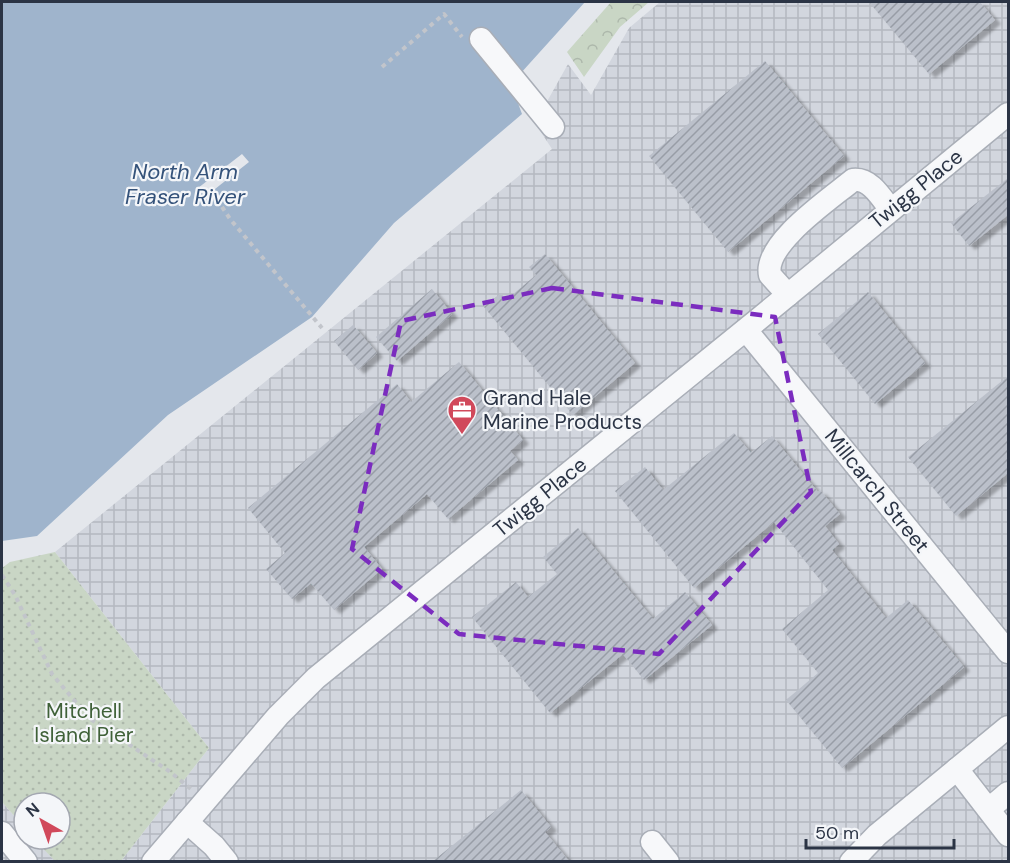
<svg xmlns="http://www.w3.org/2000/svg" width="1010" height="863" font-family="'DM Sans',sans-serif">
<style>
.industrial{fill:url(#industrial-grid)}
.grass{fill:url(#grass-dots)}
.forest{fill:url(#forest-crowns)}
.water{fill:#9fb4cc}
.pier{fill:#e4e7ec}
.building{fill:url(#building-hatch);filter:url(#shadow)}
.lines{fill:none;stroke-linecap:round;stroke-linejoin:round}
.minor-casing{stroke:#a9aeb7;stroke-width:25}
.path{stroke:#c2c5cb;stroke-width:4;stroke-dasharray:4.5 4.5;stroke-linecap:butt}
.minor{stroke:#f7f8fa;stroke-width:22}
.marked{fill:none;stroke:#7b2cbf;stroke-width:4.5;stroke-dasharray:12 8;stroke-linejoin:round}
.labels{text-anchor:middle;dominant-baseline:central;stroke-width:4.5;stroke-linejoin:round;paint-order:stroke}
.street-label{font-size:21px;fill:#2b3445;stroke:#f4f6f9}
.poi-label{font-size:21px;fill:#2b3445;stroke:#f4f6f9;text-anchor:start}
.park-label{font-size:21px;fill:#3f6138;stroke:#f4f6f9}
.water-label{font-size:22px;font-style:italic;fill:#34527a;stroke:#f4f6f9}
</style>
<defs>
<pattern id="industrial-grid" width="8" height="8" patternUnits="userSpaceOnUse" patternTransform="scale(1.5)"><rect width="8" height="8" fill="#d2d6de"/><path d="M0 4h8M4 0v8" fill="none" stroke="#b4b8c0"/></pattern>
<pattern id="grass-dots" width="8" height="8" patternUnits="userSpaceOnUse" patternTransform="scale(1.5)"><rect width="8" height="8" fill="#c9d6c5"/><path d="M2 2h.1M6 6h.1" fill="none" stroke="#adb8ab" stroke-width="1.8" stroke-linecap="round"/></pattern>
<pattern id="forest-crowns" width="20" height="18" patternUnits="userSpaceOnUse" patternTransform="scale(1.5)"><rect width="20" height="18" fill="#c9d6c5"/><path d="M2 6a3 3 0 1 1 6 0M12 15a3 3 0 1 1 6 0" fill="none" stroke="#adb8ab"/></pattern>
<pattern id="building-hatch" width="6" height="6" patternUnits="userSpaceOnUse" patternTransform="scale(1.5)"><rect width="6" height="6" fill="#bbc0ca"/><path d="M-1 1l2-2M0 6l6-6M5 7l2-2" fill="none" stroke="#989da6"/></pattern>
<filter id="shadow"><feDropShadow dx="6" dy="4" stdDeviation="1.5" flood-color="#0004"/></filter>
</defs>
<rect width="100%" height="100%" fill="#e4e7ec"/>
<!-- industrial -->
<g class="industrial">
<polygon points="660,2 1008,2 1008,861 121,861 209,748 55,552 552,149 535,123 568,64 591,95 629,28"/>
<polygon points="2,802 24,827 24,839 35,839 55,861 2,861"/>
</g>
<!-- grass -->
<polygon class="grass" points="55,552 209,748 121,861 55,861 34,839 60,839 60,803 24,803 24,827 2,802 2,568 10,562"/>
<!-- forest -->
<polygon class="forest" points="611,2 649,2 620,27 584,77 567,52"/>
<!-- water -->
<polygon class="water" points="2,2 585,2 511,84 522,114 394,223 312,317 168,415 37,536 2,541"/>
<!-- pier -->
<polygon class="pier" points="242,154 249,162 205,197 198,188"/>
<!-- building -->
<g class="building">
<polygon points="869,2 980,2 995,20 929,74"/>
<polygon points="765,61 844,156 728,252 649,156"/>
<polygon points="1008,178 1008,215 969,246 951,223"/>
<polygon points="545,254 635,363 573,415 484,307 501,293 506,300 536,275 529,267"/>
<polygon points="432,289 452,314 397,361 376,337"/>
<polygon points="868,292 925,363 875,404 818,334"/>
<polygon points="353,325 377,353 358,370 334,341"/>
<polygon points="459,362 523,440 510,451 518,460 448,519 427,494 364,547 382,569 334,610 311,583 292,599 266,569 285,553 248,508 397,384 411,402"/>
<polygon points="1008,376 1008,473 956,516 908,457"/>
<polygon points="734,433 751,453 772,436 818,492 820,490 840,514 825,526 839,544 832,550 886,618 908,600 964,667 842,768 786,700 818,673 782,629 828,590 774,522 694,588 615,491 645,467 663,490"/>
<polygon points="578,528 653,619 685,592 712,625 644,680 623,654 550,713 472,617 516,582 528,597 557,574 543,557"/>
<polygon points="521,790 551,827 545,832 569,861 433,861"/>
</g>
<g class="lines">
<!-- minor casing -->
<g class="minor-casing">
<g id="minor">
<polyline points="481,39 553,127"/>
<path d="M788 295 770 275C763 244 830 199 853 180 870 178 881 197 890 209"/>
<polyline points="746,330 1008,652"/>
<polyline points="957,769 1008,835"/>
<polyline points="989,809 1008,793"/>
<polyline points="187,822 214,846 227,862"/>
<polyline points="2,833 26,862"/>
<polyline points="652,842 668,862"/>
<polyline points="153,862 278,716 316,678 760,318 1008,114"/>
<polyline points="851,862 877,835 1008,727"/>
</g>
</g>
<!-- path -->
<g class="path">
<polyline points="382,67 444,14 462,37"/>
<polyline points="212,192 230,219 322,328"/>
<polyline points="2,575 15,595 52,674 89,718 169,771 191,789"/>
</g>
<!-- minor -->
<use href="#minor" class="minor"/>
</g>
<!-- marked area -->
<path class="marked" d="M552 288 775 317 811 492 659 654 459 634 352 549 401 321Z"/>
<!-- icons -->
<defs>
<g id="office-pin" transform="scale(1.5)"><path d="M0 17L-7.5 6A9.5 9.5 0 1 1 7.5 6Z" fill="#d1495b" stroke="#f4f6f9"/><path d="M-6-3h4V-5.5h4V-3h4V5H-6ZM-1-4.5V-3h2v-1.5ZM-6 0V1H6V0Z" fill="#fff"/></g>
</defs>
<g fill-rule="evenodd">
<use href="#office-pin" x="462" y="410"/>
</g>
<g class="labels">
<!-- street labels -->
<g class="street-label">
<text transform="translate(916 189) rotate(-39)">Twigg Place</text>
<text transform="translate(877 491) rotate(51)">Millcarch Street</text>
<text transform="translate(540 497) rotate(-39)">Twigg Place</text>
</g>
<!-- poi labels -->
<g class="poi-label">
<text x="483" y="398">Grand Hale<tspan x="483" dy="24">Marine Products</tspan></text>
</g>
<!-- park labels -->
<g class="park-label">
<text x="84" y="711">Mitchell<tspan x="84" dy="24">Island Pier</tspan></text>
</g>
<!-- water labels -->
<g class="water-label">
<text x="185" y="171">North Arm<tspan x="185" dy="25">Fraser River</tspan></text>
</g>
</g>
<!-- border -->
<rect width="1010" height="863" fill="none" stroke="#2b3445" stroke-width="6"/>
<!-- north arrow -->
<g transform="translate(42 821) rotate(320)"><circle r="28" fill="#f4f6f9" stroke="#a4a8b1" stroke-width="1.5"/>
<path d="M0-4.5L10 22L0 15L-10 22Z" fill="#d1495b"/>
<text y="-9" font-size="16" font-weight="bold" text-anchor="middle" fill="#2b3445">N</text>
</g>
<!-- scale -->
<path d="M806 839v9h148v-9" fill="none" stroke="#2b3445" stroke-width="3"/>
<text x="815" y="839" font-size="18" fill="#2b3445" stroke="#f4f6f9" stroke-width="4.5" paint-order="stroke">50 m</text>
</svg>
